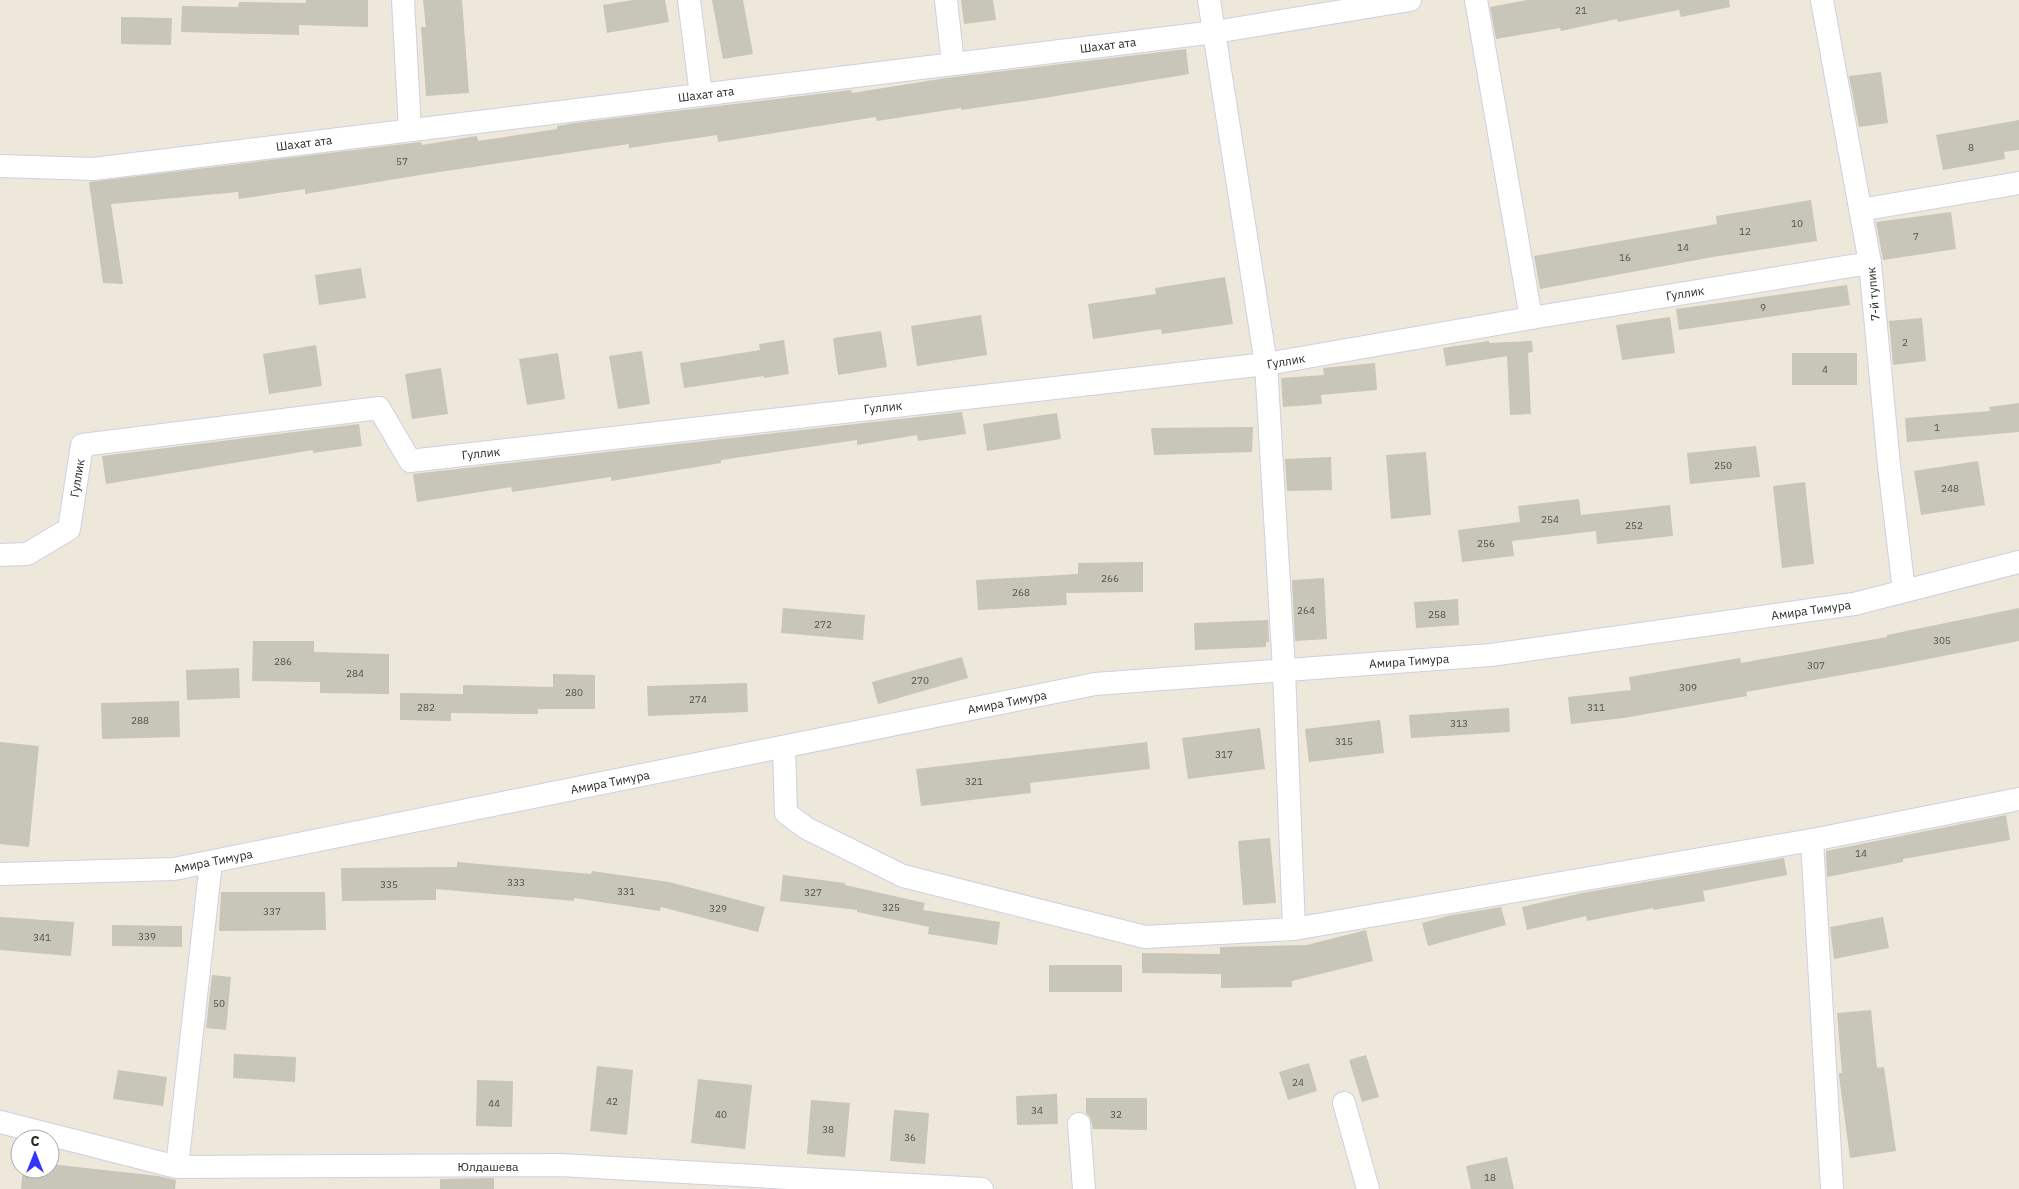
<svg xmlns="http://www.w3.org/2000/svg" width="2019" height="1189" font-family="'IBM Plex Sans',sans-serif">
<style>
.building{fill:#c8c5b9}
.lines{fill:none;stroke-linecap:round;stroke-linejoin:round}
.minor-casing{stroke:#cfcfe3;stroke-width:24}
.minor{stroke:#fff;stroke-width:22}
.labels{text-anchor:middle;dominant-baseline:central;stroke-width:5;stroke-linejoin:round;paint-order:stroke}
.number-label{font-size:10px;fill:#51504d}
.street-label{font-size:12px;fill:#292929;stroke:#fff}
</style>
<rect width="100%" height="100%" fill="#ede8da"/>
<!-- building -->
<g class="building">
<polygon points="306,0 368,0 368,27 299,25 299,35 181,32 182,6 238,7 239,2 306,3"/>
<polygon points="423,0 462,0 469,93 426,96 421,27 426,27"/>
<polygon points="633,0 665,0 669,22 607,33 603,5"/>
<polygon points="712,0 743,0 753,54 723,59"/>
<polygon points="961,0 993,0 996,20 964,24"/>
<polygon points="1527,0 1729,0 1730,7 1681,17 1679,10 1618,22 1617,19 1561,31 1560,28 1496,39 1490,7"/>
<polygon points="121,17 172,18 171,45 121,44"/>
<polygon points="1186,49 1189,74 1038,99 961,110 961,108 877,121 876,117 718,142 717,135 629,148 629,144 426,174 305,194 305,189 239,199 238,192 111,204 123,284 103,283 89,182 421,142 422,145 477,136 478,141 557,129 557,126 575,123 851,90 852,93 946,78"/>
<polygon points="1881,72 1888,123 1859,127 1849,76"/>
<polygon points="2019,120 2019,150 2004,152 2005,159 1943,170 1936,135"/>
<polygon points="1811,200 1817,241 1713,257 1540,289 1534,256 1717,224 1716,216"/>
<polygon points="1951,212 1956,249 1883,260 1876,222"/>
<polygon points="361,268 366,298 319,305 315,275"/>
<polygon points="1225,277 1233,324 1162,334 1161,329 1093,339 1088,304 1156,294 1155,288"/>
<polygon points="1847,285 1850,305 1679,330 1676,309"/>
<polygon points="981,315 987,355 917,366 911,326"/>
<polygon points="1670,317 1675,353 1622,360 1616,325"/>
<polygon points="1922,318 1926,361 1893,365 1889,321"/>
<polygon points="881,331 887,367 838,375 833,338"/>
<polygon points="784,340 789,374 764,378 764,376 684,388 680,363 760,350 759,344"/>
<polygon points="1489,341 1489,343 1532,341 1533,352 1528,353 1531,414 1510,415 1507,356 1446,366 1443,348"/>
<polygon points="316,345 322,386 269,394 263,354"/>
<polygon points="642,351 650,404 618,409 609,356"/>
<polygon points="558,353 565,399 527,405 519,359"/>
<rect x="1792" y="353" width="65" height="32"/>
<polygon points="1375,363 1377,390 1321,395 1322,404 1283,407 1281,378 1324,375 1323,368"/>
<polygon points="441,368 448,414 412,419 405,374"/>
<polygon points="2019,403 2019,432 1907,442 1905,418 1990,411 1989,407"/>
<polygon points="962,412 966,434 918,441 917,435 857,445 857,440 721,460 721,463 611,481 611,477 512,492 511,487 417,502 413,474"/>
<polygon points="1057,413 1061,439 987,451 983,424"/>
<polygon points="359,424 362,446 313,453 313,450 106,484 102,456"/>
<polygon points="1253,427 1252,452 1154,455 1151,428"/>
<polygon points="1756,446 1760,477 1690,484 1687,453"/>
<polygon points="1426,452 1431,515 1391,519 1386,455"/>
<polygon points="1331,457 1332,490 1287,491 1285,459"/>
<polygon points="1978,461 1985,505 1921,515 1914,471"/>
<polygon points="1805,482 1814,564 1782,568 1773,486"/>
<polygon points="1579,499 1581,515 1670,505 1673,536 1597,544 1596,531 1512,541 1514,556 1462,562 1458,530 1520,522 1518,506"/>
<polygon points="1143,562 1143,592 1066,593 1067,605 978,610 976,580 1078,574 1078,563"/>
<polygon points="1324,578 1327,639 1295,641 1292,580"/>
<polygon points="1458,599 1459,625 1416,628 1414,602"/>
<polygon points="783,608 865,615 863,640 781,633"/>
<polygon points="2019,608 2019,641 1893,666 1746,692 1747,696 1624,718 1571,724 1568,697 1631,690 1629,677 1740,658 1741,663 1887,637 1887,635"/>
<polygon points="1268,620 1269,642 1266,642 1266,647 1195,650 1194,623"/>
<polygon points="253,641 314,641 314,652 389,654 389,694 320,693 320,682 252,681"/>
<polygon points="962,657 968,678 878,704 872,682"/>
<polygon points="239,668 240,698 187,700 186,670"/>
<polygon points="553,674 595,675 595,709 538,709 538,714 451,713 451,721 400,720 400,693 463,694 463,685 553,687"/>
<polygon points="747,683 748,712 648,716 647,686"/>
<polygon points="179,701 180,737 102,739 101,703"/>
<polygon points="1509,708 1510,732 1411,738 1409,715"/>
<polygon points="1380,720 1384,753 1309,762 1305,729"/>
<polygon points="1260,728 1265,769 1188,779 1182,738"/>
<polygon points="0,742 39,746 29,847 0,844"/>
<polygon points="1147,742 1150,769 1030,783 1031,793 921,806 916,769"/>
<polygon points="2006,815 2010,840 1903,859 1903,862 1827,877 1826,851"/>
<polygon points="1270,838 1276,903 1243,905 1238,841"/>
<polygon points="1784,858 1787,875 1703,891 1705,901 1653,910 1653,908 1587,921 1586,916 1527,930 1522,907 1582,893"/>
<polygon points="457,862 591,874 592,871 669,882 765,907 758,932 661,907 660,911 574,898 574,901 436,889 436,900 342,901 341,868 457,867"/>
<polygon points="783,875 845,883 845,885 925,903 923,910 1000,922 997,945 928,934 929,927 857,912 857,910 780,901"/>
<polygon points="221,892 325,892 326,930 219,931"/>
<polygon points="1501,907 1506,925 1428,946 1422,923 1447,916"/>
<polygon points="0,917 74,922 71,956 0,950"/>
<polygon points="1883,917 1889,948 1834,959 1830,927"/>
<polygon points="112,925 182,926 182,947 112,946"/>
<polygon points="1366,930 1373,961 1292,981 1292,987 1221,988 1221,974 1142,973 1142,953 1220,954 1220,947 1307,945"/>
<rect x="1049" y="965" width="73" height="27"/>
<polygon points="212,975 231,977 226,1030 206,1028"/>
<polygon points="1871,1010 1877,1068 1884,1067 1896,1151 1850,1158 1839,1076 1839,1073 1842,1073 1837,1013"/>
<polygon points="234,1054 296,1057 295,1082 233,1078"/>
<polygon points="1366,1055 1379,1097 1362,1102 1349,1060"/>
<polygon points="1309,1063 1317,1091 1288,1100 1279,1072"/>
<polygon points="597,1066 633,1070 627,1135 590,1131"/>
<polygon points="118,1070 167,1077 163,1106 113,1099"/>
<polygon points="698,1079 752,1085 745,1149 691,1143"/>
<polygon points="477,1080 513,1081 512,1127 476,1126"/>
<polygon points="1057,1094 1058,1124 1017,1125 1016,1096"/>
<polygon points="1086,1098 1147,1098 1147,1130 1093,1129 1090,1117 1086,1113"/>
<polygon points="811,1100 850,1103 845,1157 807,1154"/>
<polygon points="894,1110 929,1113 925,1164 890,1161"/>
<polygon points="1507,1157 1514,1189 1471,1189 1466,1166"/>
<polygon points="50,1164 158,1176 176,1180 175,1189 21,1189 23,1169 50,1169"/>
<polygon points="494,1178 494,1189 440,1189 440,1179"/>
</g>
<g class="lines">
<!-- minor casing -->
<g class="minor-casing">
<g id="minor">
<polyline points="403,0 410,130"/>
<polyline points="689,0 701,95"/>
<polyline points="946,0 953,64"/>
<polyline points="1209,0 1266,364 1284,670 1294,929"/>
<polyline points="1476,0 1531,318"/>
<polyline points="1822,0 1870,263 1889,465 1904,591"/>
<polyline points="0,166 93,169 1215,32 1410,0"/>
<polyline points="1860,210 2019,183"/>
<polyline points="0,555 27,554 69,529 82,445 379,408 410,461 1266,364 1531,318 1870,263"/>
<polyline points="784,747 786,813 806,828 903,876 1145,937 1294,929 1812,840 2019,799"/>
<polyline points="1812,840 1832,1189"/>
<polyline points="0,874 174,869 1095,684 1491,655 1854,604 2019,562"/>
<polyline points="1344,1103 1368,1189"/>
<polyline points="0,1122 177,1167 560,1165 982,1189"/>
<polyline points="1079,1124 1084,1189"/>
<polyline points="177,1167 211,862"/>
</g>
</g>
<!-- minor -->
<use href="#minor" class="minor"/>
</g>
<g class="labels">
<!-- number labels -->
<g class="number-label">
<text x="1581" y="10">21</text>
<text x="1971" y="147">8</text>
<text x="402" y="161">57</text>
<text x="1797" y="223">10</text>
<text x="1745" y="231">12</text>
<text x="1916" y="236">7</text>
<text x="1683" y="247">14</text>
<text x="1625" y="257">16</text>
<text x="1763" y="307">9</text>
<text x="1905" y="342">2</text>
<text x="1825" y="369">4</text>
<text x="1937" y="427">1</text>
<text x="1723" y="465">250</text>
<text x="1950" y="488">248</text>
<text x="1550" y="519">254</text>
<text x="1634" y="525">252</text>
<text x="1486" y="543">256</text>
<text x="1110" y="578">266</text>
<text x="1021" y="592">268</text>
<text x="1306" y="610">264</text>
<text x="1437" y="614">258</text>
<text x="823" y="624">272</text>
<text x="1942" y="640">305</text>
<text x="283" y="661">286</text>
<text x="1816" y="665">307</text>
<text x="355" y="673">284</text>
<text x="920" y="680">270</text>
<text x="1688" y="687">309</text>
<text x="574" y="692">280</text>
<text x="698" y="699">274</text>
<text x="426" y="707">282</text>
<text x="1596" y="707">311</text>
<text x="140" y="720">288</text>
<text x="1459" y="723">313</text>
<text x="1344" y="741">315</text>
<text x="1224" y="754">317</text>
<text x="974" y="781">321</text>
<text x="1861" y="853">14</text>
<text x="516" y="882">333</text>
<text x="389" y="884">335</text>
<text x="626" y="891">331</text>
<text x="813" y="892">327</text>
<text x="891" y="907">325</text>
<text x="718" y="908">329</text>
<text x="272" y="911">337</text>
<text x="147" y="936">339</text>
<text x="42" y="937">341</text>
<text x="219" y="1003">50</text>
<text x="1298" y="1082">24</text>
<text x="612" y="1101">42</text>
<text x="494" y="1103">44</text>
<text x="1037" y="1110">34</text>
<text x="721" y="1114">40</text>
<text x="1116" y="1114">32</text>
<text x="828" y="1129">38</text>
<text x="910" y="1137">36</text>
<text x="1490" y="1177">18</text>
</g>
<!-- street labels -->
<g class="street-label">
<text transform="translate(1108 45) rotate(-7)">Шахат ата</text>
<text transform="translate(706 94) rotate(-7)">Шахат ата</text>
<text transform="translate(304 143) rotate(-7)">Шахат ата</text>
<text transform="translate(1685 293) rotate(-9)">Гуллик</text>
<text transform="translate(1873 294) rotate(-95)">7-й тупик</text>
<text transform="translate(1286 361) rotate(-10)">Гуллик</text>
<text transform="translate(883 407) rotate(-6)">Гуллик</text>
<text transform="translate(481 453) rotate(-6)">Гуллик</text>
<text transform="translate(77 478) rotate(-81)">Гуллик</text>
<text transform="translate(1811 610) rotate(-8)">Амира Тимура</text>
<text transform="translate(1409 661) rotate(-4)">Амира Тимура</text>
<text transform="translate(1007 702) rotate(-11)">Амира Тимура</text>
<text transform="translate(610 782) rotate(-11)">Амира Тимура</text>
<text transform="translate(213 861) rotate(-11)">Амира Тимура</text>
<text x="488" y="1166">Юлдашева</text>
</g>
</g>
<!-- north arrow -->
<g transform="translate(35 1154)"><circle r="24" fill="#ffffff" stroke="#a9a9a9"/>
<path d="M0-4L9 19L0 12L-9 19Z" fill="#3434ff"/>
<text y="-8" font-size="14" font-weight="bold" text-anchor="middle" fill="#292929">С</text>
</g>
</svg>
